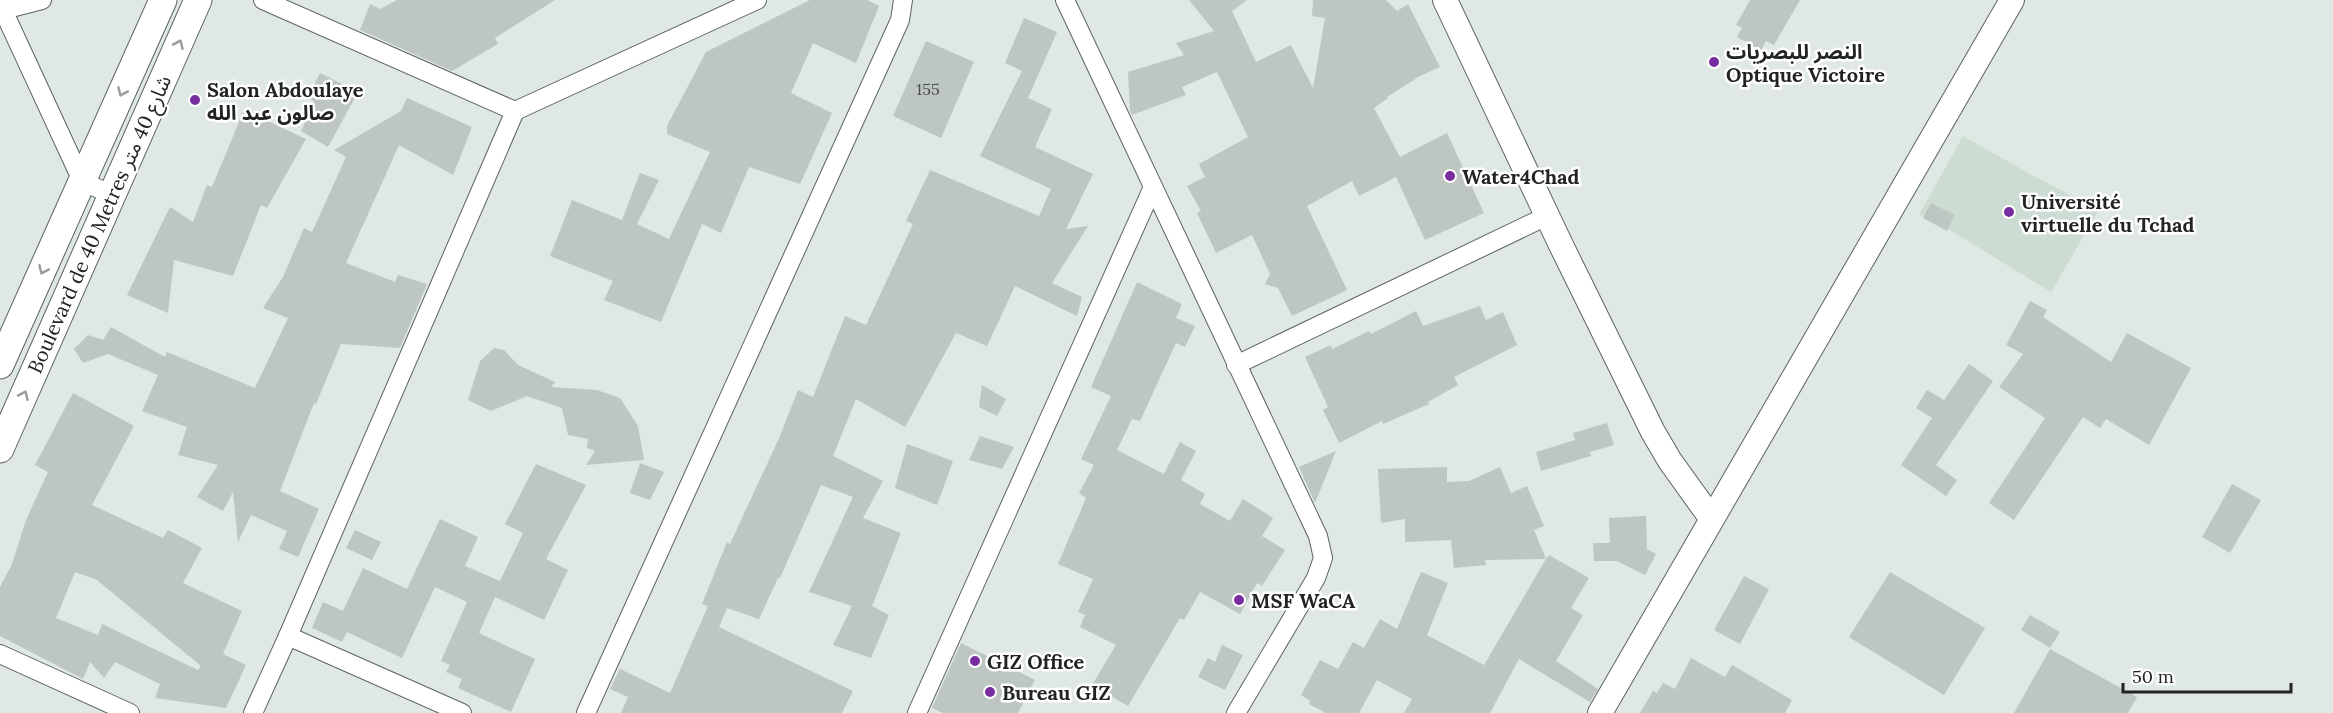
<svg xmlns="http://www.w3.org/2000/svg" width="2333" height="713" font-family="Lora,'Noto Sans Arabic',serif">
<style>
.built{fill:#ccdcd3}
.building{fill:#bdc6c1;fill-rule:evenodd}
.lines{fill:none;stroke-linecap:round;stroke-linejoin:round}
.street-casing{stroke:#5c635f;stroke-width:20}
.secondary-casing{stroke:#5c635f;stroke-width:26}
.primary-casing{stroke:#5c635f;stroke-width:29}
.street{stroke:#fff;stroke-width:18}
.secondary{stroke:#fff;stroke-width:24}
.primary{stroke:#fff;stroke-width:27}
.oneway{stroke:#9b9c9c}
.poi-dot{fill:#772d9f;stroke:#fff;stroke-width:2}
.labels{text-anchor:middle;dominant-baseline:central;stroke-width:5;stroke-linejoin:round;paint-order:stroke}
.number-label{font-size:16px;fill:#484c4a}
.poi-label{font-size:20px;font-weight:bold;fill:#212423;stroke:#fff;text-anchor:start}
.street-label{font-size:20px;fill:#212423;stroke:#fff}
</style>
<rect width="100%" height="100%" fill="#dfe8e3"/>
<!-- built -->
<polygon class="built" points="1963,136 2032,175 2099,210 2051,292 1927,216 1919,215"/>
<!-- building -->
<g class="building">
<polygon points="397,0 555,0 495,38 498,44 452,71 360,30 370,4 380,9"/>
<polygon points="810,0 867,0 879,6 856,63 813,43 791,93 832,113 800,184 749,167 721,233 702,224 661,322 604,300 613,281 550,256 572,200 622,220 640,173 659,180 637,224 669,239 710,152 667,134 667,126 706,52"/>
<polygon points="1189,0 1247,0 1232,11 1256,62 1291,45 1313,88 1325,18 1312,16 1313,0 1386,0 1397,11 1408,4 1440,67 1420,76 1387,97 1388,98 1374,108 1400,157 1447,133 1484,213 1425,240 1396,177 1359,196 1352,181 1307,206 1347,290 1292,316 1278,288 1265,284 1270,274 1252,235 1216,253 1197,213 1201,211 1187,186 1205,177 1199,164 1248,137 1217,72 1182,87 1186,95 1132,115 1130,111 1128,72 1184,55 1176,43 1214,31"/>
<polygon points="1750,0 1800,0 1774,45 1766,41 1761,50 1737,37 1742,28 1736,25"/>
<polygon points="1024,18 1057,32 1028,98 1052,109 1035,147 1093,174 1066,229 1088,226 1052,283 1082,297 1077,316 1015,286 987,346 956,333 905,427 856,399 833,456 883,481 863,518 901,533 872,606 889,615 871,658 833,645 852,606 809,592 853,497 821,485 780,578 778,578 759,619 727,608 719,627 853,691 842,713 621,713 628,697 610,689 620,669 670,693 708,606 702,604 727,542 730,544 780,436 798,390 813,397 845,316 866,325 913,224 906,221 930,170 1039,216 1051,189 980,156 1022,71 1005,63"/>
<polygon points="926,41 974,62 941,138 893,116"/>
<polygon points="320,73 358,92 328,147 301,131 314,102 308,97"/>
<polygon points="407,98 472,127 453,175 399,145 346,263 395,282 398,275 427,284 400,348 341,344 316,404 314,403 280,491 319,509 298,557 279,549 287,531 251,515 238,542 233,492 223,511 197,497 218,465 178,455 187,427 142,411 158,375 108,354 83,363 74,349 88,335 103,340 111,327 165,357 167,352 255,388 288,318 263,308 283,277 304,228 312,232 346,157 334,150 401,111"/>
<polygon points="244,110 306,139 267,208 261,205 233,276 174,260 168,313 127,295 170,207 193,222 207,185 212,187"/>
<polygon points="1931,203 1955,215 1947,231 1923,218"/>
<polygon points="1137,282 1182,304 1176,318 1195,326 1185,347 1176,343 1140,421 1132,419 1117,450 1164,474 1180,442 1196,451 1181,480 1205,494 1200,504 1230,521 1243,499 1273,518 1262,536 1285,550 1262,586 1257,583 1240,614 1200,592 1184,620 1180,618 1128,706 1092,685 1116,645 1080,627 1085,615 1078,612 1093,579 1058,564 1086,498 1079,493 1094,465 1081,459 1111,396 1091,387"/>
<polygon points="2030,301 2047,310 2043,317 2111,362 2127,333 2191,368 2149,445 2106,419 2100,428 2083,417 2014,520 1989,503 2045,418 1999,387 2023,354 2006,345"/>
<polygon points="1480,306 1486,320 1503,312 1517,345 1454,377 1458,385 1428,402 1429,404 1383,424 1382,421 1339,443 1323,410 1328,407 1305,357 1331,345 1332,349 1369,331 1371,334 1416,311 1423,326"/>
<polygon points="494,348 504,350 518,365 555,382 551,387 597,390 620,398 638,426 644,460 586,465 595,451 587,448 588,439 568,435 562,408 527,396 491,411 468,400 480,361"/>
<polygon points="1969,364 1993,381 1936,465 1957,480 1946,496 1901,465 1932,418 1916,408 1927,390 1944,400"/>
<polygon points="982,385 1006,399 997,416 979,407"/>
<path d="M73 393 134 426 92 505 163 538 168 530 202 548 183 583 242 611 223 654 246 665 226 708 155 698 160 684 115 662 104 678 90 662 83 679 0 636V587L12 564 26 520 48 472 35 465ZM75 572 97 580 201 666 198 670 102 624 98 635 56 618Z"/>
<polygon points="1607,423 1614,445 1590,452 1591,456 1541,471 1536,452 1575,440 1573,433"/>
<polygon points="980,436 1014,447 1002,469 969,460"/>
<polygon points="907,444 953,461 937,505 895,488"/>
<polygon points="1336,451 1315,503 1299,467"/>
<polygon points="640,463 664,472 650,500 630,493"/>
<polygon points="536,464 586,485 546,559 568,570 544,620 495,597 479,633 535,659 511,712 458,688 462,679 446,672 450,665 441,661 467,602 435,587 402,658 347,632 342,642 312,628 323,602 343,611 363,568 407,589 440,519 478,537 465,566 500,581 523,533 505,524"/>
<polygon points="1447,467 1447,482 1469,481 1500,467 1511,493 1527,486 1544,526 1534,530 1546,559 1549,555 1589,578 1571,608 1583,615 1556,661 1598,689 1590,702 1519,659 1490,713 1404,713 1412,699 1377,680 1359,713 1326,713 1309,704 1310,701 1301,695 1320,660 1338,669 1353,642 1364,648 1380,619 1397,629 1421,572 1448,583 1427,635 1484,665 1546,559 1485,560 1486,565 1454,568 1451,540 1405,542 1405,519 1381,523 1378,469"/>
<polygon points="2232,484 2261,500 2230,553 2202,537"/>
<polygon points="1646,516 1647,549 1656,554 1645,575 1617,561 1594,561 1593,543 1610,543 1609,518"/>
<polygon points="355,530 381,542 372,560 346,548"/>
<polygon points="1890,572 1985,628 1944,695 1849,637"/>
<polygon points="1744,576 1769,589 1740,644 1714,630"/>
<polygon points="2030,615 2060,632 2050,648 2021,630"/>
<polygon points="961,643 1035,680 1018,713 943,713 932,708"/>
<polygon points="1222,645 1243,655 1225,690 1198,677 1208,658 1215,662"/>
<polygon points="2050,649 2137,697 2128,713 2014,713"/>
<polygon points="1691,658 1725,677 1732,665 1792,700 1785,713 1640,713 1653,691 1657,693 1663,683 1675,689"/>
</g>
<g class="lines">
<!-- street casing -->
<g class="street-casing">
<g id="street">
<polyline points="263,0 515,111 757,0"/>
<polyline points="1065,0 1318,536 1323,558 1316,578 1236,713"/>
<polyline points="0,4 3,10 42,0"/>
<polyline points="0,11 3,10 82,181 112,195"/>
<polyline points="1236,365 1547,216"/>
<polyline points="288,636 462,713"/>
<polyline points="0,654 130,713"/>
<polyline points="253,713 288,636 515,111"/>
<polyline points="586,713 900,20 903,0"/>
<polyline points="917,713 1153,187"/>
</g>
</g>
<!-- secondary casing -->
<g class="secondary-casing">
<g id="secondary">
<polyline points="1445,0 1560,243 1653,432 1670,461 1711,518"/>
<polyline points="1600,713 2012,0"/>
</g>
</g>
<!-- primary casing -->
<g class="primary-casing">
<g id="primary">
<polyline points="0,365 163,0"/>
<polyline points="0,449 198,0"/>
</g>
</g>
<!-- street -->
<use href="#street" class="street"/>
<!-- secondary -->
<use href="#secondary" class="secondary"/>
<!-- primary -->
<use href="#primary" class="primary"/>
</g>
<!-- one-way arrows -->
<defs><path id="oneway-chevron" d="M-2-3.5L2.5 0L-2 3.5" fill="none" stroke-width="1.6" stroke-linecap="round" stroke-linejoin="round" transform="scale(1.5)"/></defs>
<g class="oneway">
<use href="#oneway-chevron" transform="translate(179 44) rotate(-66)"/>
<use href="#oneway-chevron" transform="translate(122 92) rotate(114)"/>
<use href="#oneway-chevron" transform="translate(43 270) rotate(114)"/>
<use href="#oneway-chevron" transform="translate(24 395) rotate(-66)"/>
</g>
<!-- markers -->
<g class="poi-dot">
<circle cx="1714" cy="62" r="6"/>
<circle cx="195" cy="100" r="6"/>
<circle cx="1450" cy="176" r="6"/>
<circle cx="2009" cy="212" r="6"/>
<circle cx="1239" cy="600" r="6"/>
<circle cx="975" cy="661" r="6"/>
<circle cx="990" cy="692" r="6"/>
</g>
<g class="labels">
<!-- number labels -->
<g class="number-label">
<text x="928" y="89">155</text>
</g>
<!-- poi labels -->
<g class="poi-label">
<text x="1726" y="51">النصر للبصريات<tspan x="1726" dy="23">Optique Victoire</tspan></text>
<text x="207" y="89">Salon Abdoulaye<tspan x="207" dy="23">صالون عبد الله</tspan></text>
<text x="1462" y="176">Water4Chad</text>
<text x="2021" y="201">Université<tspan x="2021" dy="23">virtuelle du Tchad</tspan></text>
<text x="1251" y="600">MSF WaCA</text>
<text x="987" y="661">GIZ Office</text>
<text x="1002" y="692">Bureau GIZ</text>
</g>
<!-- street labels -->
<g class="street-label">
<text transform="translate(99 224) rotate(-66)">Boulevard de 40 Metres شارع 40 متر</text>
</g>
</g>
<!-- scale -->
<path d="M2123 683v9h168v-9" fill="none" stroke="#212423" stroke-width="3"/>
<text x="2132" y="683" font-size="18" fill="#212423" stroke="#ffffff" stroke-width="4.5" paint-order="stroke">50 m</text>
</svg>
